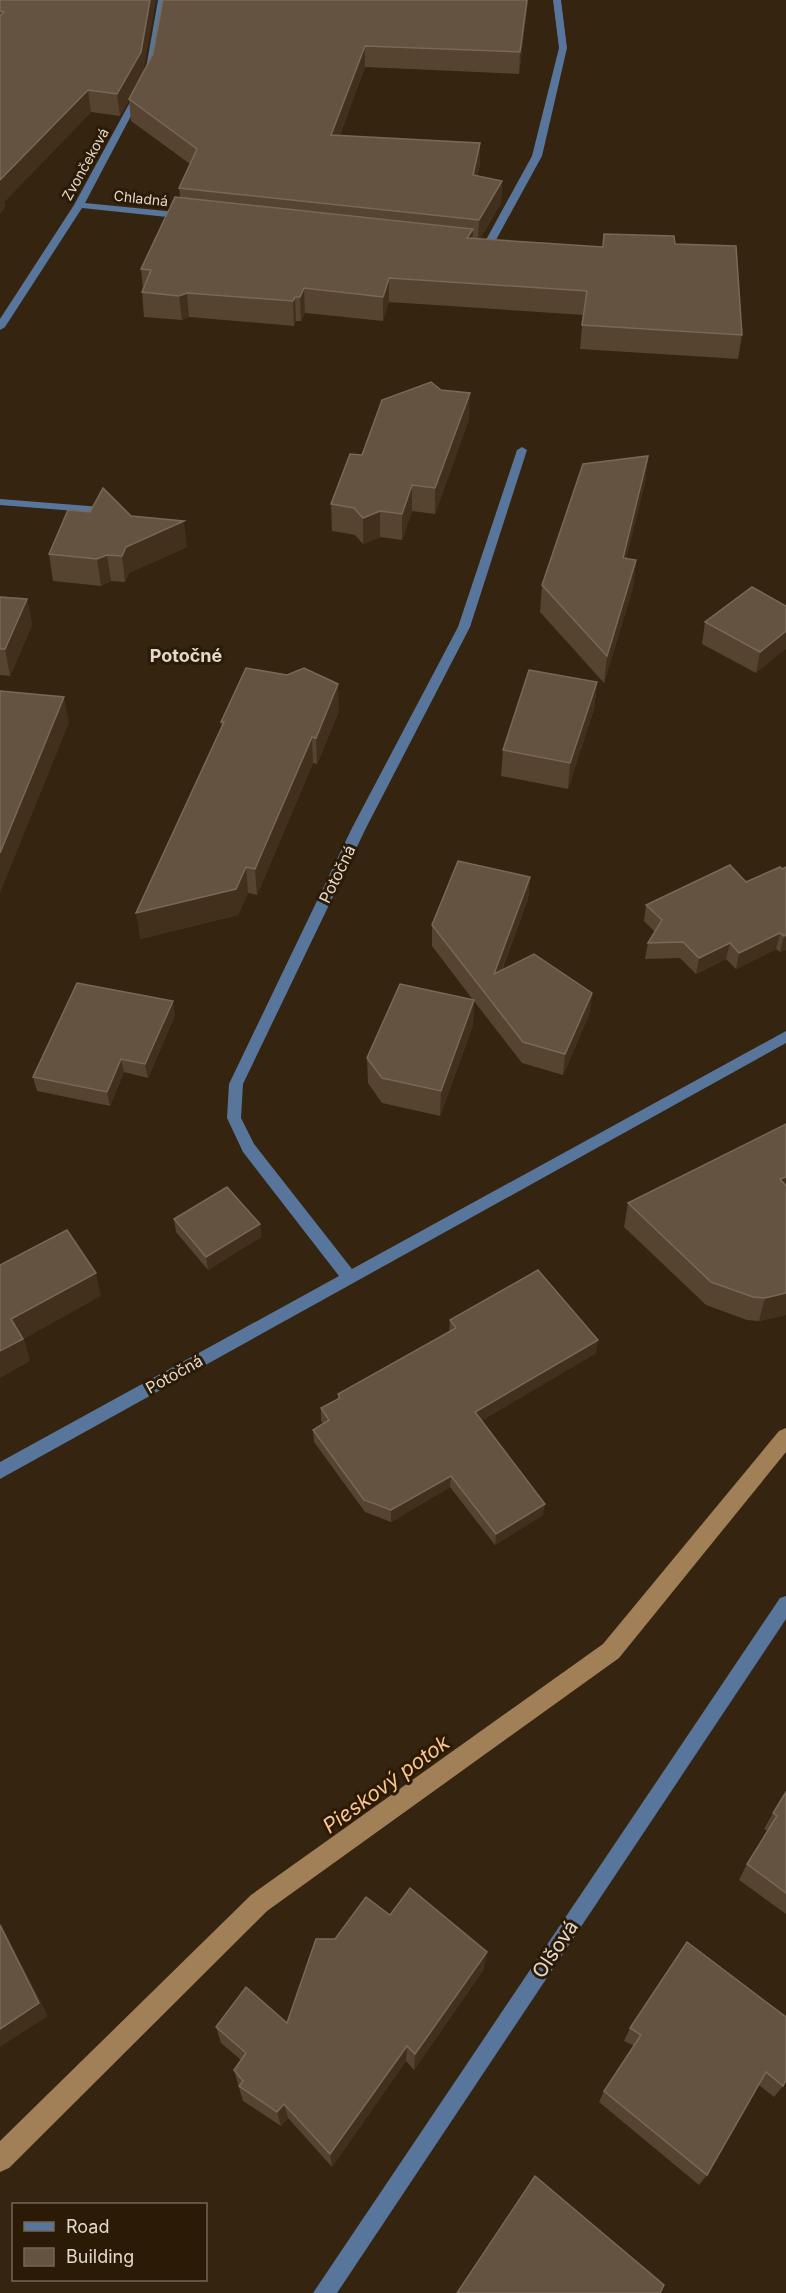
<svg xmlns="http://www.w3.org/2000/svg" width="786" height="2293" font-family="Inter,sans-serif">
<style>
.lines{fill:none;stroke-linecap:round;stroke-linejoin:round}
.stream{fill:#a28057;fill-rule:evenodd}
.minor{fill:#58769b;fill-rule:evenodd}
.wall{fill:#564330}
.shaded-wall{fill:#42301c}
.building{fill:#655341;stroke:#796856;stroke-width:1.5}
.labels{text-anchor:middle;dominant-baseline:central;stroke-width:6;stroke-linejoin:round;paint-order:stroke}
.far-street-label{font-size:14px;fill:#e3d8cc;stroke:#2b1a06}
.street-label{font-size:16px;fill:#e3d8cc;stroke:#2b1a06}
.neighbourhood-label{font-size:18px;font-weight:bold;fill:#e3d8cc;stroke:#2b1a06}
.near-street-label{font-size:20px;fill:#e3d8cc;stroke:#2b1a06}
.near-water-label{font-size:21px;font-style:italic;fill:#fac58c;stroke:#2b1a06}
</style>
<rect width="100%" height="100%" fill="#352410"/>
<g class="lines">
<!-- stream -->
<polygon class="stream" points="786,1428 786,1452 619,1658 267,1911 9,2168 0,2172 0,2141 251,1895 603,1644 779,1431"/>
<!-- minor -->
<g class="minor">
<polygon points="158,0 166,0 153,74 149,77 145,74"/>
<polygon points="553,0 561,0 567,48 542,156 491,249 483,251 481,249 532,156 559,48"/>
<polygon points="135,93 142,95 85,203 186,213 191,216 186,219 82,208 5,327 0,330 0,319 74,205"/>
<polygon points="522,447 527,450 470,627 366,828 243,1084 241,1118 254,1144 352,1269 786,1031 786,1043 0,1479 0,1462 339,1276 243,1152 227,1118 229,1084 352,828 458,627 517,450"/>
<polygon points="0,499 101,507 107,510 101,513 0,505"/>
<polygon points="786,1596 786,1619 337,2293 313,2293 780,1598"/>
</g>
</g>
<!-- wall -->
<g class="wall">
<polygon points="0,0 143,72 528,0 519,74 365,67 340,135 480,165 477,176 502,181 501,203 480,239 602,247 604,234 675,244 742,335 738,359 580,349 583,315 389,302 383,321 305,313 301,321 296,321 294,326 189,317 182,320 144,317 142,292 143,289 141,269 180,197 179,188 190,164 131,121 129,100 120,116 91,112 4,202 5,206 0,214"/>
<polygon points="469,419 435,514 412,511 402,540 380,537 363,544 355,535 332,531 331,504 362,455"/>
<polygon points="648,456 645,482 626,559 636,560 633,587 604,683 540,612 542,585"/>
<polygon points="131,516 187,547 129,573 125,582 111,581 101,586 53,581 49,554"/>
<polygon points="0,597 27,599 32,625 10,676 0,675"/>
<polygon points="786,606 756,673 702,644 705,622"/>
<polygon points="597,682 594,709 568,789 501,776 503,750"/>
<polygon points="339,711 317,764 313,763 257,895 248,893 238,915 140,939 222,728 221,722"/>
<polygon points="780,867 786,950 780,952 776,949 736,969 726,959 696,974 680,958 645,959 648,943 655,932 644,921 646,905 746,882"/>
<polygon points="530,877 528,899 502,970 592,993 589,1015 563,1075 522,1063 474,1001 473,1025 440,1116 382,1103 368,1083 367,1058 473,1000 432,946 432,925"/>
<polygon points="175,1015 148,1078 124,1072 110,1106 37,1091 33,1077"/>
<polygon points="786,1124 786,1315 759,1321 747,1320 706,1305 624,1227 628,1203"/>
<polygon points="174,1219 260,1224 261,1237 208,1270 176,1232"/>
<polygon points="450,1320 596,1353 481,1421 543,1515 495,1545 450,1487 391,1522 365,1512 314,1442 313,1430 323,1423 321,1421 321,1408 338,1399 338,1394 449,1332"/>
<polygon points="786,1792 786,1914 739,1880 747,1864 768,1831 764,1829 773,1813"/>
<polygon points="390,1915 484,1969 414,2070 406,2061 332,2167 288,2118 281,2126 243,2101 234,2070 241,2060 221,2043 216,2027 287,2023 335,1939"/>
<polygon points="687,1942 783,2086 774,2097 759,2085 707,2175 699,2185 599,2102 604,2091 634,2046 624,2041 630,2028"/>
</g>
<!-- shaded-wall -->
<g class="shaded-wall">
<polygon points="150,0 156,0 143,74 120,116 117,94"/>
<polygon points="527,0 528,0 519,74 520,52"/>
<polygon points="365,46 365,67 332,157 331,135"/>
<polygon points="88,90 91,112 4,202 5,206 0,214 0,180"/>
<polygon points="480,143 480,165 472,198 473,175"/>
<polygon points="502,181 501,203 478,243 479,220"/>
<polygon points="473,229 472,253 467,238"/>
<polygon points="389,278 389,302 383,321 383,297"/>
<polygon points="304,288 305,313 301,321 300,297"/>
<polygon points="187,293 189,317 182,320 179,296"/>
<polygon points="295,297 296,321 294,326 293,301"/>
<polygon points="470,393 469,419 435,514 435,488"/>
<polygon points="648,456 645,482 620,585 623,558"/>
<polygon points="412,485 412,511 402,540 402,514"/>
<polygon points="380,511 380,537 363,544 363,518"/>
<polygon points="184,521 187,547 129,573 125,582 122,556 126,547"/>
<polygon points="107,555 111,581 101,586 97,559"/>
<polygon points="636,560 633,587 604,683 607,656"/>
<polygon points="27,599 32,625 10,676 5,649"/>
<polygon points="786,631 786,649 756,673 760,652"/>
<polygon points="597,682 594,709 568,789 570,763"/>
<polygon points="338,684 339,711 317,764 316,738"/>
<polygon points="64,697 69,723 0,893 0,853"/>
<polygon points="312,737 313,763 257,895 255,869"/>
<polygon points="246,867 248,893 238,915 140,939 136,913"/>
<polygon points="530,877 528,899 492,995 494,974"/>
<polygon points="780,933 776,949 736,969 739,953"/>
<polygon points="786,935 786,950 780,952 784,936"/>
<polygon points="730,943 726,959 696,974 699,958"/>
<polygon points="592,993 589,1015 563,1075 565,1054"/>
<polygon points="474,1000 473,1025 440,1116 441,1091"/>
<polygon points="173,1001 175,1015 148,1078 145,1064"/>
<polygon points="121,1059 124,1072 110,1106 107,1092"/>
<polygon points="786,1177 786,1198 780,1179"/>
<polygon points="260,1224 261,1237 208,1270 206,1257"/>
<polygon points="96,1273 101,1296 24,1339 30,1361 0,1378 0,1351 11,1319"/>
<polygon points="786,1293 786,1315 759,1321 765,1298"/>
<polygon points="598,1340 596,1353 474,1425 475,1412"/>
<polygon points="451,1476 450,1487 391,1522 391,1510"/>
<polygon points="545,1504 543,1515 495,1545 496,1534"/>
<polygon points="0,1922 48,2016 0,2047"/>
<polygon points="487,1952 484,1969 414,2070 415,2054"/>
<polygon points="407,2046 406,2061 332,2167 330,2154"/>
<polygon points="284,2104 288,2118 281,2126 277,2112"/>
</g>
<!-- building -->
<g class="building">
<polygon points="0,0 150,0 141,52 117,94 88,90 0,180 0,16 4,12 0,11"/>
<polygon points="163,0 527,0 520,52 365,46 331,135 480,143 473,175 502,181 479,220 179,188 197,149 129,99 153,54"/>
<polygon points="175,197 473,229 467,238 603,247 604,234 674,236 675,244 736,246 742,335 582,325 587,291 389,278 383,297 304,288 300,297 295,297 293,301 187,293 179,296 142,292 151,270 141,269"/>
<polygon points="431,382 441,390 470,393 435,488 412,485 402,514 380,511 363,518 354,508 331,504 350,454 362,455 382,400"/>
<polygon points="648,456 623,558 636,560 607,656 542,585 583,464"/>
<polygon points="103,488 131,516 184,521 126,547 122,556 107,555 97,559 49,554 68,510 90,512"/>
<polygon points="752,587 786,606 786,631 760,652 705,622"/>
<polygon points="0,597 27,599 5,649 0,649"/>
<polygon points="246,668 287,675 304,668 338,684 316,738 312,737 255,869 246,867 236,889 136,913 224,722 221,722"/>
<polygon points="529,670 597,682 570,763 503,750"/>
<polygon points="0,691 64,697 0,853"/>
<polygon points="458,861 530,877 494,974 534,954 592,993 565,1054 523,1042 432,925"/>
<polygon points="730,865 746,882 780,867 782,869 786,867 786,935 784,936 780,933 739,953 730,943 699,958 683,942 648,943 662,920 646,905"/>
<polygon points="77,983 173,1001 145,1064 121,1059 107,1092 33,1077"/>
<polygon points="400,984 474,1000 441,1091 382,1078 367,1058"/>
<polygon points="786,1124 786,1177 780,1179 786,1186 786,1293 765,1298 753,1297 711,1282 628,1203"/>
<polygon points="227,1187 260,1224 206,1257 174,1219"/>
<polygon points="67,1230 96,1273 11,1319 23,1339 0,1351 0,1265"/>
<polygon points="538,1270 598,1340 475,1412 545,1504 496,1534 451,1476 391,1510 364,1500 313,1430 329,1420 321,1408 340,1398 338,1394 456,1328 450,1320"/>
<polygon points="786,1792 786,1893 747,1864 777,1816 773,1813"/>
<polygon points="410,1888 487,1952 415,2054 407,2046 330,2154 284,2104 277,2112 239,2086 243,2081 234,2070 246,2053 216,2027 246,1987 287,2023 316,1939 335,1939 366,1897 390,1915"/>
<polygon points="0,1925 39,2003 0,2029"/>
<polygon points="687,1942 786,2017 786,2080 783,2086 766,2072 707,2175 604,2091 641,2035 630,2028"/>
<polygon points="535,2176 664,2285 660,2293 457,2293"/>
</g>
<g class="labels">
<!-- far-street labels -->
<g class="far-street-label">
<text transform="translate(85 164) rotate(-61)">Zvončeková</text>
<text transform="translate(141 198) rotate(6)">Chladná</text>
</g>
<!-- street labels -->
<g class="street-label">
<text transform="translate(337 874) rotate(-64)">Potočná</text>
<text transform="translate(174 1374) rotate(-29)">Potočná</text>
</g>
<!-- neighbourhood labels -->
<g class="neighbourhood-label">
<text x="186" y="655">Potočné</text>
</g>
<!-- near-street labels -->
<g class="near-street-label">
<text transform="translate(555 1949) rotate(-56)">Olšová</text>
</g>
<!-- near-water labels -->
<g class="near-water-label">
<text transform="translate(386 1784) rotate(-36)">Pieskový potok</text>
</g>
</g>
<!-- legend -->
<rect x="12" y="2203" width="195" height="78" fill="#2b1a06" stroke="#756655" stroke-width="1.5"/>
<rect x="24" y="2222" width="30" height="9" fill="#58769b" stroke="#756655" stroke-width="1.5"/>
<text x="66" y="2233" font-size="18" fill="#e3d8cc">Road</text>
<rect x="24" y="2248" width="30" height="18" fill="#655341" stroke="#756655" stroke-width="1.5"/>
<text x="66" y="2263" font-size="18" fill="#e3d8cc">Building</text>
</svg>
